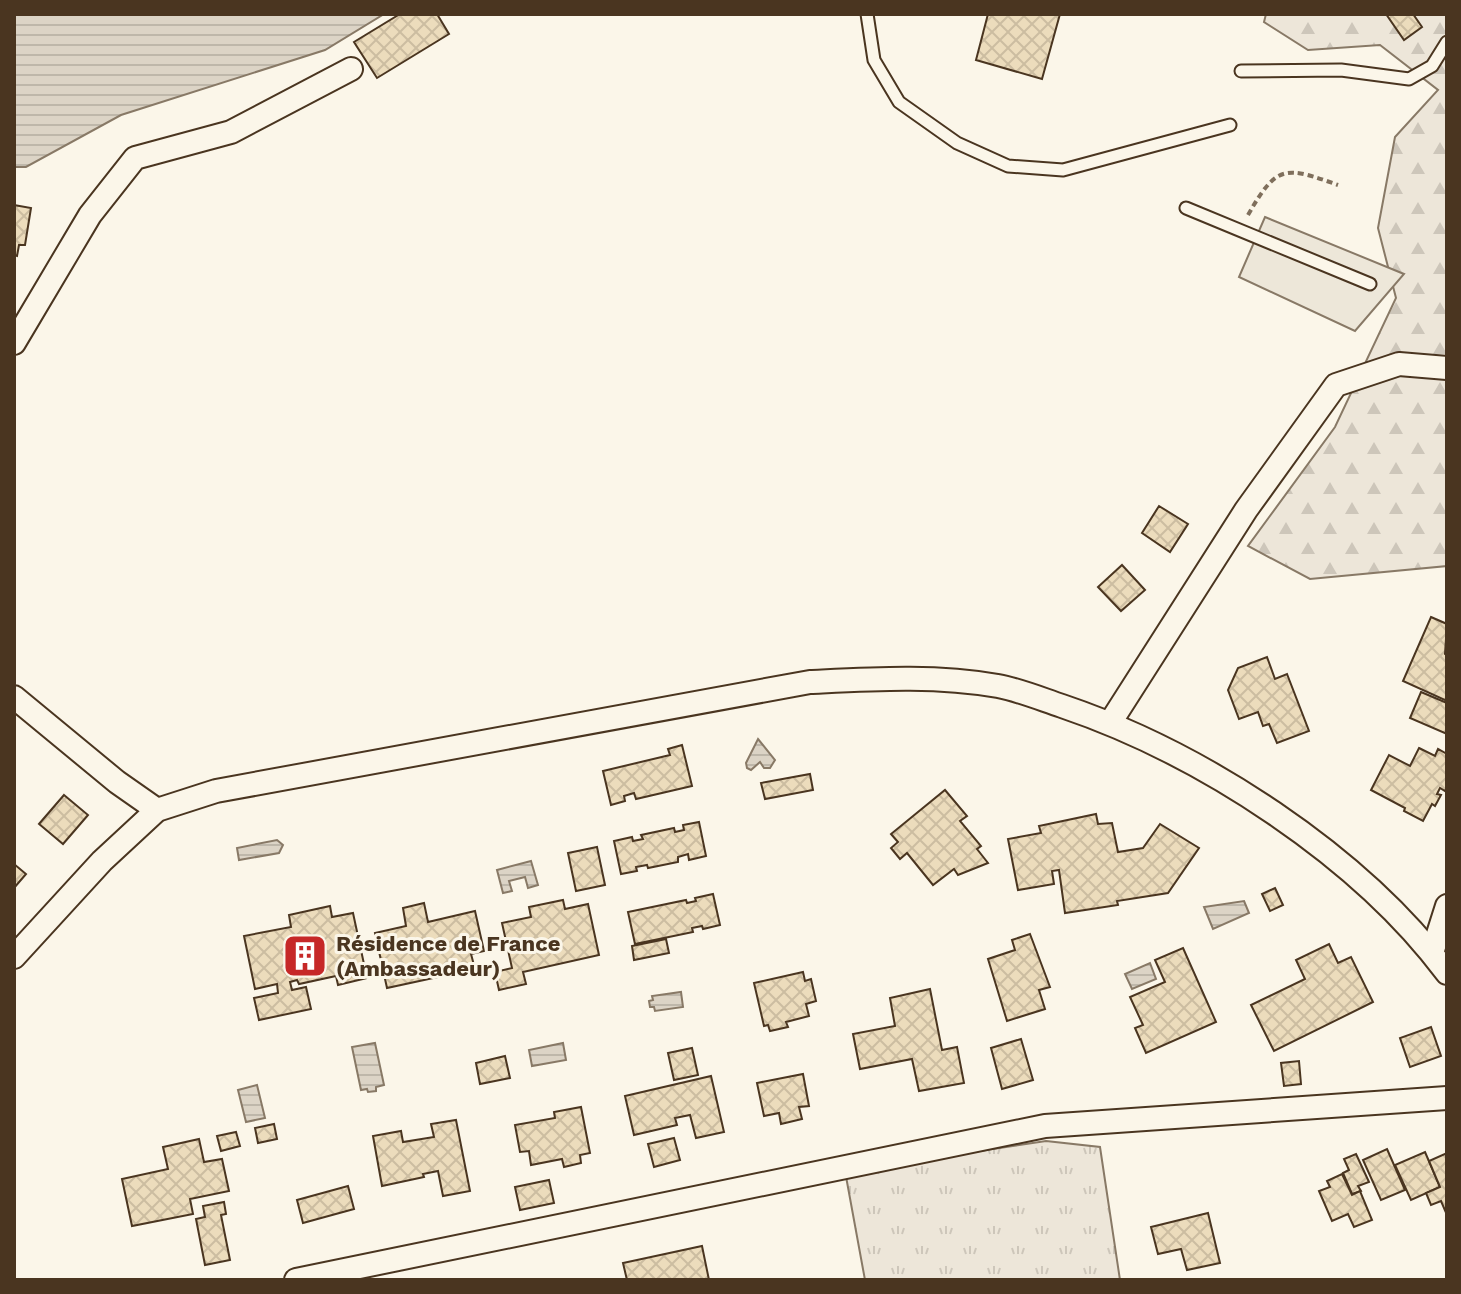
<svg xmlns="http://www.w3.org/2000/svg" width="1461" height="1294" font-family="'Work Sans',sans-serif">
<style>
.forest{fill:url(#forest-firs);stroke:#887966;stroke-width:2}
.park{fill:url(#park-tufts);stroke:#887966;stroke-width:2}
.parking{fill:#ede7d9;stroke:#887966;stroke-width:2}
.water{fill:url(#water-rules);stroke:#887966;stroke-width:2}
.building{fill:url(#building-cross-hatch);stroke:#4a3520;stroke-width:2}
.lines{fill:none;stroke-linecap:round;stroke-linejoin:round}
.service-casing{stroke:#4a3520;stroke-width:15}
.minor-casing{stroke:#4a3520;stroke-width:26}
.path{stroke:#7f6f5c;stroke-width:4;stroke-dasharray:6 4;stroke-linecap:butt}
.service{stroke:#fbf6e9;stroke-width:11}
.minor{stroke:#fbf6e9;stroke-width:22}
.labels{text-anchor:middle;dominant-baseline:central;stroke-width:6;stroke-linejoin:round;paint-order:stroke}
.poi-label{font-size:22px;font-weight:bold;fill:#4a3520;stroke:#fbf6e9;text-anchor:start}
</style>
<defs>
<pattern id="forest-firs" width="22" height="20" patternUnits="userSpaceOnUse" patternTransform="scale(2)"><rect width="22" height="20" fill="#ede6d9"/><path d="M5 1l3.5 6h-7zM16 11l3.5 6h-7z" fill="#cdc6ba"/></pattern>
<pattern id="park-tufts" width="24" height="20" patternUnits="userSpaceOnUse" patternTransform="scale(2)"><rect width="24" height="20" fill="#ede6d9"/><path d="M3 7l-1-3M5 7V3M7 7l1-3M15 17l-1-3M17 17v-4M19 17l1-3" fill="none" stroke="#cdc6ba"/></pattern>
<pattern id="water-rules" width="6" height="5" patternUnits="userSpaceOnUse" patternTransform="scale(2)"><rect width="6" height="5" fill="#dcd4c6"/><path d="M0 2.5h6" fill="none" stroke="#beb7aa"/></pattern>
<pattern id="building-cross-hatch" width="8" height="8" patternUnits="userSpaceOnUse" patternTransform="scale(2)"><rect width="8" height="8" fill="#ecdcbc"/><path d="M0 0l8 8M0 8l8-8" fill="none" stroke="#ccbda1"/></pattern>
</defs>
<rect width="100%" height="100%" fill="#fbf6e9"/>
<!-- forest -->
<polygon class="forest" points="1266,14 1447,14 1447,566 1310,579 1248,546 1335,427 1396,298 1378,228 1395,137 1438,90 1380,45 1308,50 1264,22"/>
<!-- park -->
<polygon class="park" points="1046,1141 1100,1147 1120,1280 865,1280 845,1171"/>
<!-- parking -->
<polygon class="parking" points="1265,217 1404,274 1355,331 1239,277"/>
<!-- water -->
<g class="water">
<polygon points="14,14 384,14 325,50 121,115 26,167 14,167"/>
<polygon points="758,739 775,760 770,768 764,768 760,762 751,770 747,768 746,763"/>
<polygon points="277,840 283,845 279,853 239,860 237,848"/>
<polygon points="531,861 538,885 528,888 525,877 509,881 512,891 503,893 497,870"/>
<polygon points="1244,901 1249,913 1213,929 1204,907"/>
<polygon points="1150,963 1156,979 1132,989 1125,974"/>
<polygon points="681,992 683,1007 655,1011 654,1007 650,1007 649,1001 653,1000 652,996"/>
<polygon points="375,1043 384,1085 376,1087 376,1091 368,1092 367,1089 361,1090 352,1047"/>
<polygon points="563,1043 566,1060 532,1066 529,1050"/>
<polygon points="257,1085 265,1118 246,1122 238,1090"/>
</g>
<!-- building -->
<g class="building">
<polygon points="400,14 437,14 449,34 377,78 354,42"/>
<polygon points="988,14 1060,14 1042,79 976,60"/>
<polygon points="1386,14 1413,14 1422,27 1404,40"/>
<polygon points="14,205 31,208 25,245 19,245 17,256 14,255"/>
<polygon points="1159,506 1188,524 1170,552 1142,533"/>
<polygon points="1122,565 1145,590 1121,611 1098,587"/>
<polygon points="1431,617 1447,624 1445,654 1447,655 1447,701 1403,681"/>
<polygon points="1267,657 1275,679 1287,674 1309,731 1277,743 1269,724 1263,726 1258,712 1239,719 1228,690 1238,668"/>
<polygon points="1421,692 1447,703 1447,734 1410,718"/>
<polygon points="682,745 692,786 636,799 634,793 624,796 625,801 611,805 603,771 670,755 668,749"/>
<polygon points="1419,748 1435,756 1438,749 1447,754 1447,787 1445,791 1440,788 1437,794 1441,795 1435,806 1432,804 1423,821 1404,811 1405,808 1371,790 1389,755 1410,766"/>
<polygon points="810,774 813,790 765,799 761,783"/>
<polygon points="945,790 967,816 960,821 981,846 977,849 988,863 958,875 954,869 933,885 907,853 900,859 891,848 898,842 891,834"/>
<polygon points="64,795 88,815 63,844 39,824"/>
<polygon points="1096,814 1098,824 1112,823 1118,852 1143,848 1160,824 1199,848 1168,893 1117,901 1118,905 1065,913 1059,870 1052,871 1054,884 1018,890 1008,839 1041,833 1039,826"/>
<polygon points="699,822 706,856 689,860 688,854 678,857 678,862 648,868 647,865 636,867 637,871 621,874 614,841 632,837 633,841 643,839 641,835 674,828 675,832 684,830 683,825"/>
<polygon points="597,847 605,885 576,891 568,853"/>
<polygon points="14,864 26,874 14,888"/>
<polygon points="1275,888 1283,905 1270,911 1262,894"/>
<polygon points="713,894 720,925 703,929 702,926 692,928 693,932 635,944 628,912 686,900 687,903 696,901 695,898"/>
<polygon points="563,900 565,909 588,904 599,955 523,972 526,984 499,990 495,972 512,968 502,923 531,917 529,907"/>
<polygon points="424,903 428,922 475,911 484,951 471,954 475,969 387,988 375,933 406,926 403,908"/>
<polygon points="330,906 332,917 353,913 367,978 338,985 336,976 299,984 297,980 290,982 292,990 306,987 311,1009 259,1020 254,998 278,993 277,984 255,989 244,936 291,927 289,915"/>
<polygon points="1030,934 1050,987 1039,990 1045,1009 1007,1021 988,959 1015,950 1012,940"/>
<polygon points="666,939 669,953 634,960 632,946"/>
<polygon points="1329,944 1338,963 1351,957 1373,1002 1274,1051 1251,1005 1305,979 1296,960"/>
<polygon points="1183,948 1216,1022 1146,1053 1135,1028 1143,1025 1130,997 1165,982 1155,960"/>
<polygon points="803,972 805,981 811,979 816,1001 806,1004 809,1016 786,1022 788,1027 770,1031 768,1025 764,1026 754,983"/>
<polygon points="930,989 942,1050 957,1047 964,1083 919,1091 912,1059 860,1069 853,1034 895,1026 890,998"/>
<polygon points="1431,1027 1441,1056 1410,1067 1400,1038"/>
<polygon points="1021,1039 1033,1080 1002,1089 991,1048"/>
<polygon points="692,1048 698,1075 674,1080 668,1053"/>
<polygon points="505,1056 510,1078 480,1084 476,1063"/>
<polygon points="1299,1061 1301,1084 1284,1086 1281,1063"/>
<polygon points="803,1074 809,1106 799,1107 802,1119 781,1124 779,1113 764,1116 757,1083"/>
<polygon points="711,1076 724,1132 696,1138 690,1115 675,1118 677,1125 634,1135 625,1096"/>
<polygon points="581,1107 590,1153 580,1155 581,1163 564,1167 562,1159 531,1165 529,1151 520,1152 515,1125 555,1118 554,1112"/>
<polygon points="456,1120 470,1191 443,1196 438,1171 423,1174 424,1177 382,1186 373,1136 401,1131 403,1142 434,1137 431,1124"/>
<polygon points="274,1124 277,1139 258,1143 255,1128"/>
<polygon points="236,1132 240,1146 221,1151 217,1136"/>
<polygon points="674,1138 680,1160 654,1167 648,1144"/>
<polygon points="199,1139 204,1162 222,1159 229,1191 190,1199 193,1214 132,1226 122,1179 168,1169 163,1147"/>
<polygon points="1387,1149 1405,1190 1381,1200 1363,1160"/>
<polygon points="1425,1152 1440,1187 1411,1200 1395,1165"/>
<polygon points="1447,1153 1447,1215 1441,1201 1431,1205 1426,1193 1440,1187 1429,1161"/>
<polygon points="1356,1154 1369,1182 1358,1186 1361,1191 1352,1194 1343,1173 1349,1170 1344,1159"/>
<polygon points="1342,1174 1352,1195 1360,1191 1372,1220 1354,1227 1348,1214 1332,1221 1319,1191 1330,1187 1327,1181"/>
<polygon points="549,1180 554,1203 520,1210 515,1187"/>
<polygon points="348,1186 354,1209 303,1223 297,1200"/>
<polygon points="224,1202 226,1214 221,1215 230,1260 205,1265 196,1219 205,1217 203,1206"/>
<polygon points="1208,1213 1220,1263 1187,1270 1181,1249 1158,1254 1151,1227"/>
<polygon points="702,1246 709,1280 627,1280 623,1263"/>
</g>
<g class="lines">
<!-- service casing -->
<g class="service-casing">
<g id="service">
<polyline points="867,14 874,60 899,102 957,143 1008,166 1063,170 1230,125"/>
<polyline points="1241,71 1341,70 1409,79 1432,66 1447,42"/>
<polyline points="1186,208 1370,284"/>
</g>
</g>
<!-- minor casing -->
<g class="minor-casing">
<g id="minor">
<polyline points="14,343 90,215 135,158 231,132 351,69"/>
<polyline points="14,697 117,782 157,810"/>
<polyline points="1110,723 1246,510 1336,385 1399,364 1447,368"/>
<polyline points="1432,953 1447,906"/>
<path d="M14 957 102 861 157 810 216 791 810 682C873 679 935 675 998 686 1019 690 1041 699 1062 706 1201 753 1359 855 1447 973"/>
<polyline points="296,1280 1045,1126 1447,1098"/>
</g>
</g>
<!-- path -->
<path class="path" d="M1248 215C1277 164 1285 166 1338 185"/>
<!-- service -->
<use href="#service" class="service"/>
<!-- minor -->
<use href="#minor" class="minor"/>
</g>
<!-- icons -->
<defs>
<g id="building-square" transform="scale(2.3)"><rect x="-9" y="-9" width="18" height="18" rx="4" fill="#c62828" stroke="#fbf6e9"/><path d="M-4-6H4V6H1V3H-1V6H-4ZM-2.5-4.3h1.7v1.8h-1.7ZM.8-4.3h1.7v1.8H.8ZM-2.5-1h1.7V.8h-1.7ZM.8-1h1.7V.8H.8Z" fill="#fff"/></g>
</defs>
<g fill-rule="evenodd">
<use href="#building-square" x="305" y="956"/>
</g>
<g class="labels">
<!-- poi labels -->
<g class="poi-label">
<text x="336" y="943">Résidence de France<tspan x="336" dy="25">(Ambassadeur)</tspan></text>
</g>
</g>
<!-- border -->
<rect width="1461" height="1294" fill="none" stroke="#4a3520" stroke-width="32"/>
</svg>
